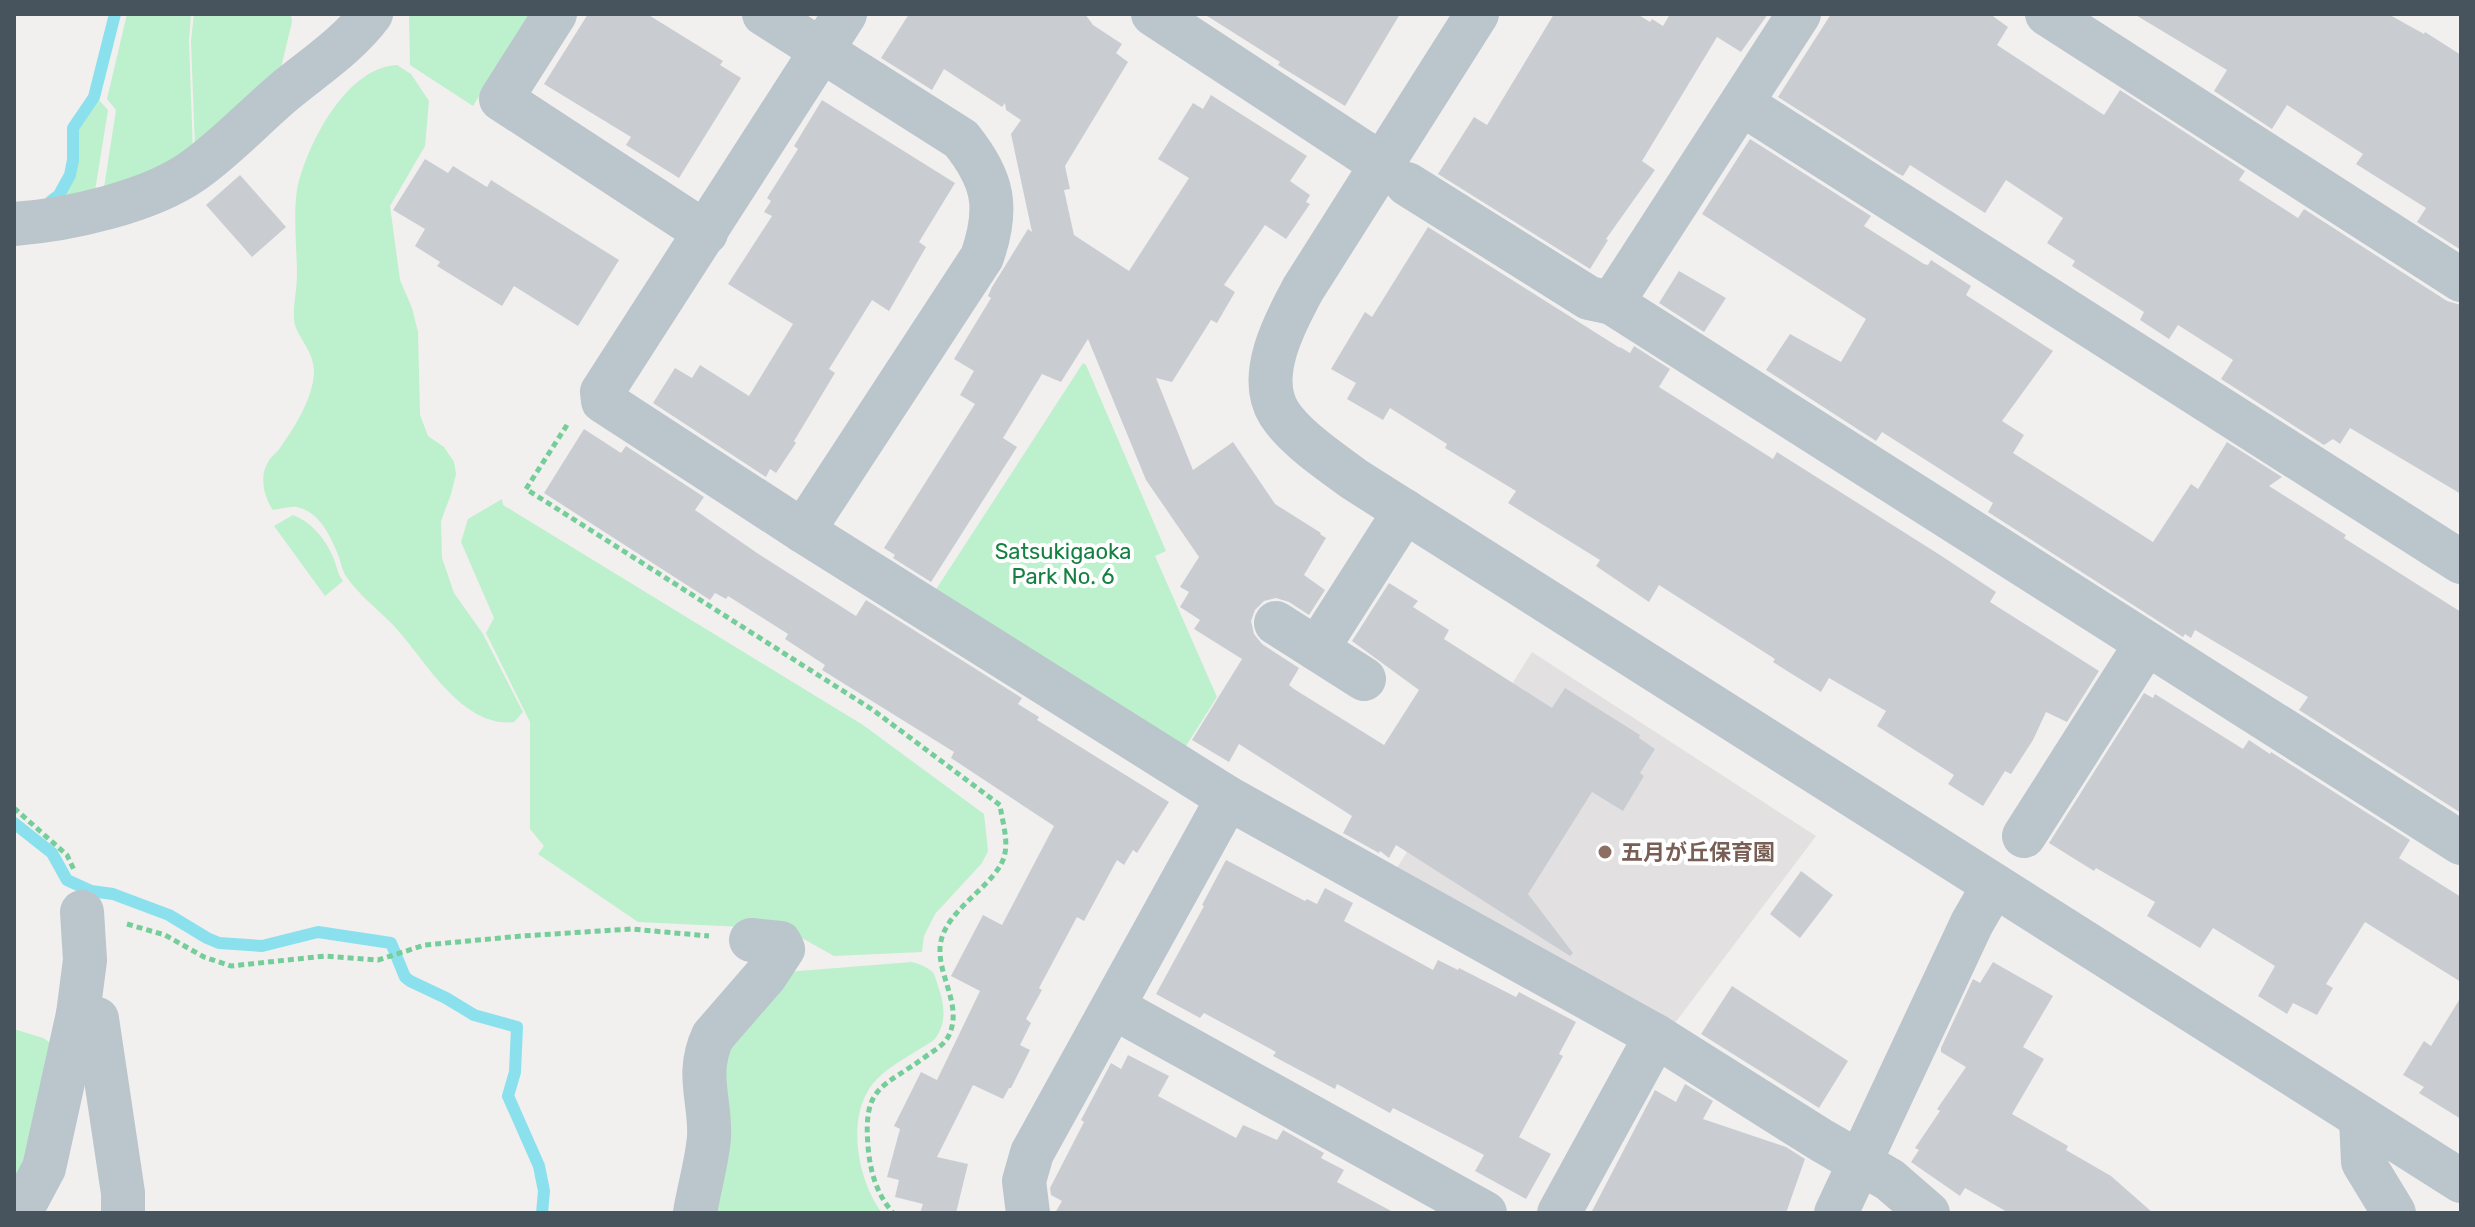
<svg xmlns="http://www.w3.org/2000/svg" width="2475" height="1227" font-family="Rubik,'Noto Sans JP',sans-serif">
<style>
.education{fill:#e3e0e1}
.green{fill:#bdf0cc}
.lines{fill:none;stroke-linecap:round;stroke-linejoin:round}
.stream{stroke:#8ae1ed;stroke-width:12}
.building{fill:#c9cdd2}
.path{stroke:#75ce9a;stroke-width:5;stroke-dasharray:6 4;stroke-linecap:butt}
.minor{stroke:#bac5cc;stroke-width:44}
.tertiary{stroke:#bac5cc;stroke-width:44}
.education-dot{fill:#8d6e63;stroke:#fff;stroke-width:3}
.labels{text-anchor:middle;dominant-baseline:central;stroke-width:8;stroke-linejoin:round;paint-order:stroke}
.park-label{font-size:22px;fill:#168042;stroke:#fff}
.education-label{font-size:22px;font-weight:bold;fill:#785e54;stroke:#fff;text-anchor:start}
</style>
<rect width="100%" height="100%" fill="#f2efef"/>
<!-- education -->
<polygon class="education" points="1532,652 1816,836 1675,1023 1397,868"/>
<!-- green -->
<g class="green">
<polygon points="127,14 191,14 189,41 193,153 103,194 116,110 107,99"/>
<polygon points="194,14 291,14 292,22 279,76 195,148 191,41"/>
<polygon points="409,14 530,14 473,106 410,65"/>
<path d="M397 65 411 74 429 101 425 146 390 206 400 280 412 308 418 332 420 415 428 436 444 447 454 462 456 474 451 494 441 521 442 558 454 593 483 634 523 712 514 722C462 728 426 661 395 627 380 611 361 597 348 579 343 573 341 564 339 557 331 537 320 512 297 507 290 506 281 509 273 510 265 499 259 478 267 464 270 457 278 452 282 445 296 425 312 399 314 374 315 349 294 336 294 318 293 304 297 290 297 276 297 249 293 216 297 190 306 146 346 67 397 65Z"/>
<path d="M98 99 108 110 94 197 67 201 63 195C83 172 73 158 78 133 80 120 93 111 98 99Z"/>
<polygon points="1083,363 1086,365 1166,551 1155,556 1217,697 1184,749 935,591"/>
<polygon points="502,499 503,505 863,725 984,814 988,851 982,863 935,914 924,936 922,952 834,956 786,929 638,922 538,854 544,846 530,829 530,722 486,633 494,618 461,542 468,519"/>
<path d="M293 515C311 522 325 538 333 557 337 566 337 573 343 581L325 596 274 526Z"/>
<path d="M912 962C919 964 929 967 934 974 934 974 938 985 938 986 945 1005 947 1024 934 1040 915 1053 893 1063 877 1079 844 1112 857 1180 882 1213H713L721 1057 786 972Z"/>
<polygon points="14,1029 43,1038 52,1044 29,1164 14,1179"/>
</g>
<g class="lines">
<!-- stream -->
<g class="stream">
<polyline points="51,201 59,195 70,175 73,160 73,128 94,97 115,14"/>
<polyline points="14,823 52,853 67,880 91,891 113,894 169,915 207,938 219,943 262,946 318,932 391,943 405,977 410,981 446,998 474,1015 517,1027 515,1072 508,1096 539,1166 544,1191 542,1213"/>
</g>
</g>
<!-- building -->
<g class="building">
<polygon points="588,14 647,14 723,61 720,65 741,78 679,178 626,145 631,137 544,84"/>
<polygon points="909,14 1085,14 1093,25 1122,44 1116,53 1128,62 1065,166 1070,189 1064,190 1074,235 1129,271 1189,178 1158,159 1193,103 1203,109 1211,95 1307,156 1290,181 1310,195 1306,202 1310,204 1286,239 1265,225 1224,285 1235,292 1217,323 1211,320 1172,382 1156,378 1193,470 1233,442 1275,504 1321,533 1320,534 1326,538 1304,575 1325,590 1309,615 1289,602 1276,598 1264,601 1255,610 1251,621 1254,634 1262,644 1299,668 1289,685 1294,689 1384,745 1419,690 1352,641 1389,583 1418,601 1413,607 1449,630 1444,639 1552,708 1565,688 1640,735 1639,738 1655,749 1640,773 1644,776 1623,811 1592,792 1528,894 1573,953 1570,956 1396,845 1389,858 1380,851 1379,853 1343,833 1352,816 1239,744 1229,762 1192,740 1242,659 1194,629 1200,620 1180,607 1189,592 1180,587 1199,557 1146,480 1088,339 1061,382 1042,374 1003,438 1017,447 931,582 893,558 895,555 884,548 975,404 960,395 974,371 954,359 991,298 988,296 992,287 1028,229 1032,232 1011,134 1021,120 1006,110 1005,103 1002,107 944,69 932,90 881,58"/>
<polygon points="1204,14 1400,14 1345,106 1278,65 1280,62"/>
<polygon points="1554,14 1637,14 1650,22 1652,19 1663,26 1670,14 1768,14 1741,52 1717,37 1642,161 1655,170 1606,239 1608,240 1590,269 1438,174 1474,117 1487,125"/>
<polygon points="1831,14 1990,14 2008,27 1997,45 2104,115 2120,90 2245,171 2239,180 2298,218 2304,209 2447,301 2461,305 2461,494 2350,428 2340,444 2333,439 2324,445 2221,379 2233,360 2178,325 2169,339 2140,320 2144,312 2072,266 2075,261 2047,243 2063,218 2006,180 1985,213 1910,165 1903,176 1897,173 1778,97"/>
<polygon points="2134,14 2388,14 2424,34 2425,32 2461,55 2461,250 2417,222 2426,208 2356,164 2363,154 2287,105 2272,129 2214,91 2227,70"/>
<polygon points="822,100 955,183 919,242 926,247 889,311 872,300 829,369 835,373 794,441 796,443 776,473 770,469 766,477 653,403 675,368 692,378 700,365 749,396 793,324 728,284 772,216 764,212 771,201 767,198 798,149 794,146"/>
<polygon points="1750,139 1871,216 1864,226 1924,264 1928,265 1931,260 1971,286 1966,295 2053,351 2002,421 2024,435 2013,453 2153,542 2191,484 2198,489 2227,442 2282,477 2269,486 2346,535 2344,538 2461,612 2461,813 2299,710 2308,697 2195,630 2191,638 2185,634 2183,637 1988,512 1993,503 1882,432 1876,441 1766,370 1790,334 1841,362 1866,319 1702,214"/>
<polygon points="425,159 448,173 453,166 487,187 491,180 619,260 578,326 514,286 502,306 437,266 440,262 415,246 425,229 393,210"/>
<polygon points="240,175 286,227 252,257 206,205"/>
<polygon points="1428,227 1620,348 1620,347 1630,353 1634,346 1670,369 1659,387 1773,459 1777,452 1940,555 1996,592 1990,602 2099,671 2067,722 2046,712 2033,740 2011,774 2005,771 1983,806 1948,784 1954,775 1877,726 1886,711 1829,678 1821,692 1773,662 1775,659 1659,585 1649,602 1596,566 1600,560 1508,503 1516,491 1445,448 1447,444 1390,408 1383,420 1347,399 1356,383 1331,369 1365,312 1372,317"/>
<polygon points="1679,271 1726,298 1704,332 1659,303"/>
<polygon points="584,429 621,453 626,446 704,497 695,510 757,553 856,616 866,600 1022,698 1018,704 1039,717 1037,720 1169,802 1137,853 1133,850 1124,865 1117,860 1084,921 1077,917 1039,988 1042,990 1026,1019 1031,1023 1020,1045 1030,1050 1011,1088 1009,1088 1003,1099 973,1085 937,1157 968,1164 956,1213 920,1213 923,1204 895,1197 899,1180 887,1177 900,1129 894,1126 921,1072 937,1080 980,991 951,976 983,915 1002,925 1054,826 951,758 954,752 822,670 825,665 785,639 788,634 728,596 726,599 715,593 710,600 544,493"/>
<polygon points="2144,693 2153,698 2155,694 2243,749 2249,740 2270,754 2271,752 2410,840 2399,858 2461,897 2461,982 2365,922 2326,984 2333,988 2317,1015 2293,1003 2287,1014 2258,996 2275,966 2213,928 2200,948 2147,916 2155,902 2096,868 2094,871 2049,843"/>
<polygon points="1226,860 1305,901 1307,899 1317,904 1325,888 1353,903 1344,921 1433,970 1438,960 1458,970 1459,968 1516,997 1519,992 1576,1022 1559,1054 1563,1056 1519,1137 1551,1154 1526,1199 1475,1171 1484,1155 1393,1108 1390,1113 1337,1084 1335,1089 1273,1056 1276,1052 1204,1013 1200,1018 1156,994 1204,906 1202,905"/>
<polygon points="1801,871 1833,895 1800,938 1770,914"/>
<polygon points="1993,962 2053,996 2023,1047 2044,1059 2012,1114 2068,1146 2066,1150 2111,1176 2153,1213 2009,1213 1965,1188 1960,1196 1911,1162 1919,1150 1915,1148 1940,1111 1937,1109 1966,1067 1941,1052 1941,1048 1973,979 1980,983"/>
<polygon points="1732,986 1848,1061 1819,1108 1701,1034"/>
<polygon points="2461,997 2461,1119 2419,1093 2424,1087 2403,1075 2424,1041 2431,1046"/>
<polygon points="1128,1055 1169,1076 1158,1096 1236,1138 1243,1125 1277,1140 1283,1130 1324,1153 1321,1158 1344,1170 1337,1182 1395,1213 1055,1213 1062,1201 1051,1195 1050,1188 1084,1122 1081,1120 1111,1063 1121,1069"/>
<polygon points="1685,1084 1713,1101 1703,1119 1786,1147 1805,1159 1786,1213 1591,1213 1655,1090 1676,1102"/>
</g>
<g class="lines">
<!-- path -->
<g class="path">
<path d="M567 425 526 489 873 710 1000 805C1002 820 1008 838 1005 853 1000 883 948 907 941 941 934 973 965 1005 948 1037 943 1046 933 1051 925 1057 883 1088 863 1085 868 1146 870 1171 876 1193 893 1213"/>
<polyline points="14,808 67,855 74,870"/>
<polyline points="127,924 165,935 204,957 231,966 325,956 378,960 425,945 522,936 631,929 709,936"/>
</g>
<!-- minor -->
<g class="minor">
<polyline points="555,14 501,99 706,233"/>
<path d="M764 14 961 139C994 180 999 208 982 257L803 531"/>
<polyline points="845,14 602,392 603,401 803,531 1228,798 1656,1036 1821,1140 1890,1180 1928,1213"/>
<polyline points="1153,14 1381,164"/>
<polyline points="2047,14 2461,280"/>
<polyline points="1742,104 2461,562"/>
<polyline points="1407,184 1589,298 1612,303 2461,843"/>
<path d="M14 224C68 220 149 202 193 171 226 148 254 117 285 91 314 67 348 45 371 14"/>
<polyline points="1612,303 1799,14"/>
<polyline points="1276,623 1364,679"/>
<polyline points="1317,649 1405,511"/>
<polyline points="2024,836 2146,644"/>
<polyline points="1113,1007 1485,1213"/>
<polyline points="78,1014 97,1019 123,1193 123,1213"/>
<polyline points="20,1213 44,1168 78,1014 85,960 82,912"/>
<path d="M695 1213C699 1188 707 1162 709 1137 711 1101 695 1074 713 1036L766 975 783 949 780 943 751 940"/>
<polyline points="1028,1213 1024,1181 1032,1153 1228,798"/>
<polyline points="1559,1213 1656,1036"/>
<polyline points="1836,1213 1972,923 1994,885"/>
</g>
<!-- tertiary -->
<g class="tertiary">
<path d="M1477 14 1303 289C1285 322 1256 376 1279 413 1295 438 1330 461 1354 479L2461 1181"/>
<polyline points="2361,1118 2363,1162 2394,1213"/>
</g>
</g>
<!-- markers -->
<circle class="education-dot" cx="1605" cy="852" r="8"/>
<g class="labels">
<!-- park labels -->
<g class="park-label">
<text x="1063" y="551">Satsukigaoka<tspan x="1063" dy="25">Park No. 6</tspan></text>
</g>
<!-- education labels -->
<g class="education-label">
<text x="1621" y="852">五月が丘保育園</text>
</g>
</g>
<!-- border -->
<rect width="2475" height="1227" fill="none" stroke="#47545d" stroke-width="32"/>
</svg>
